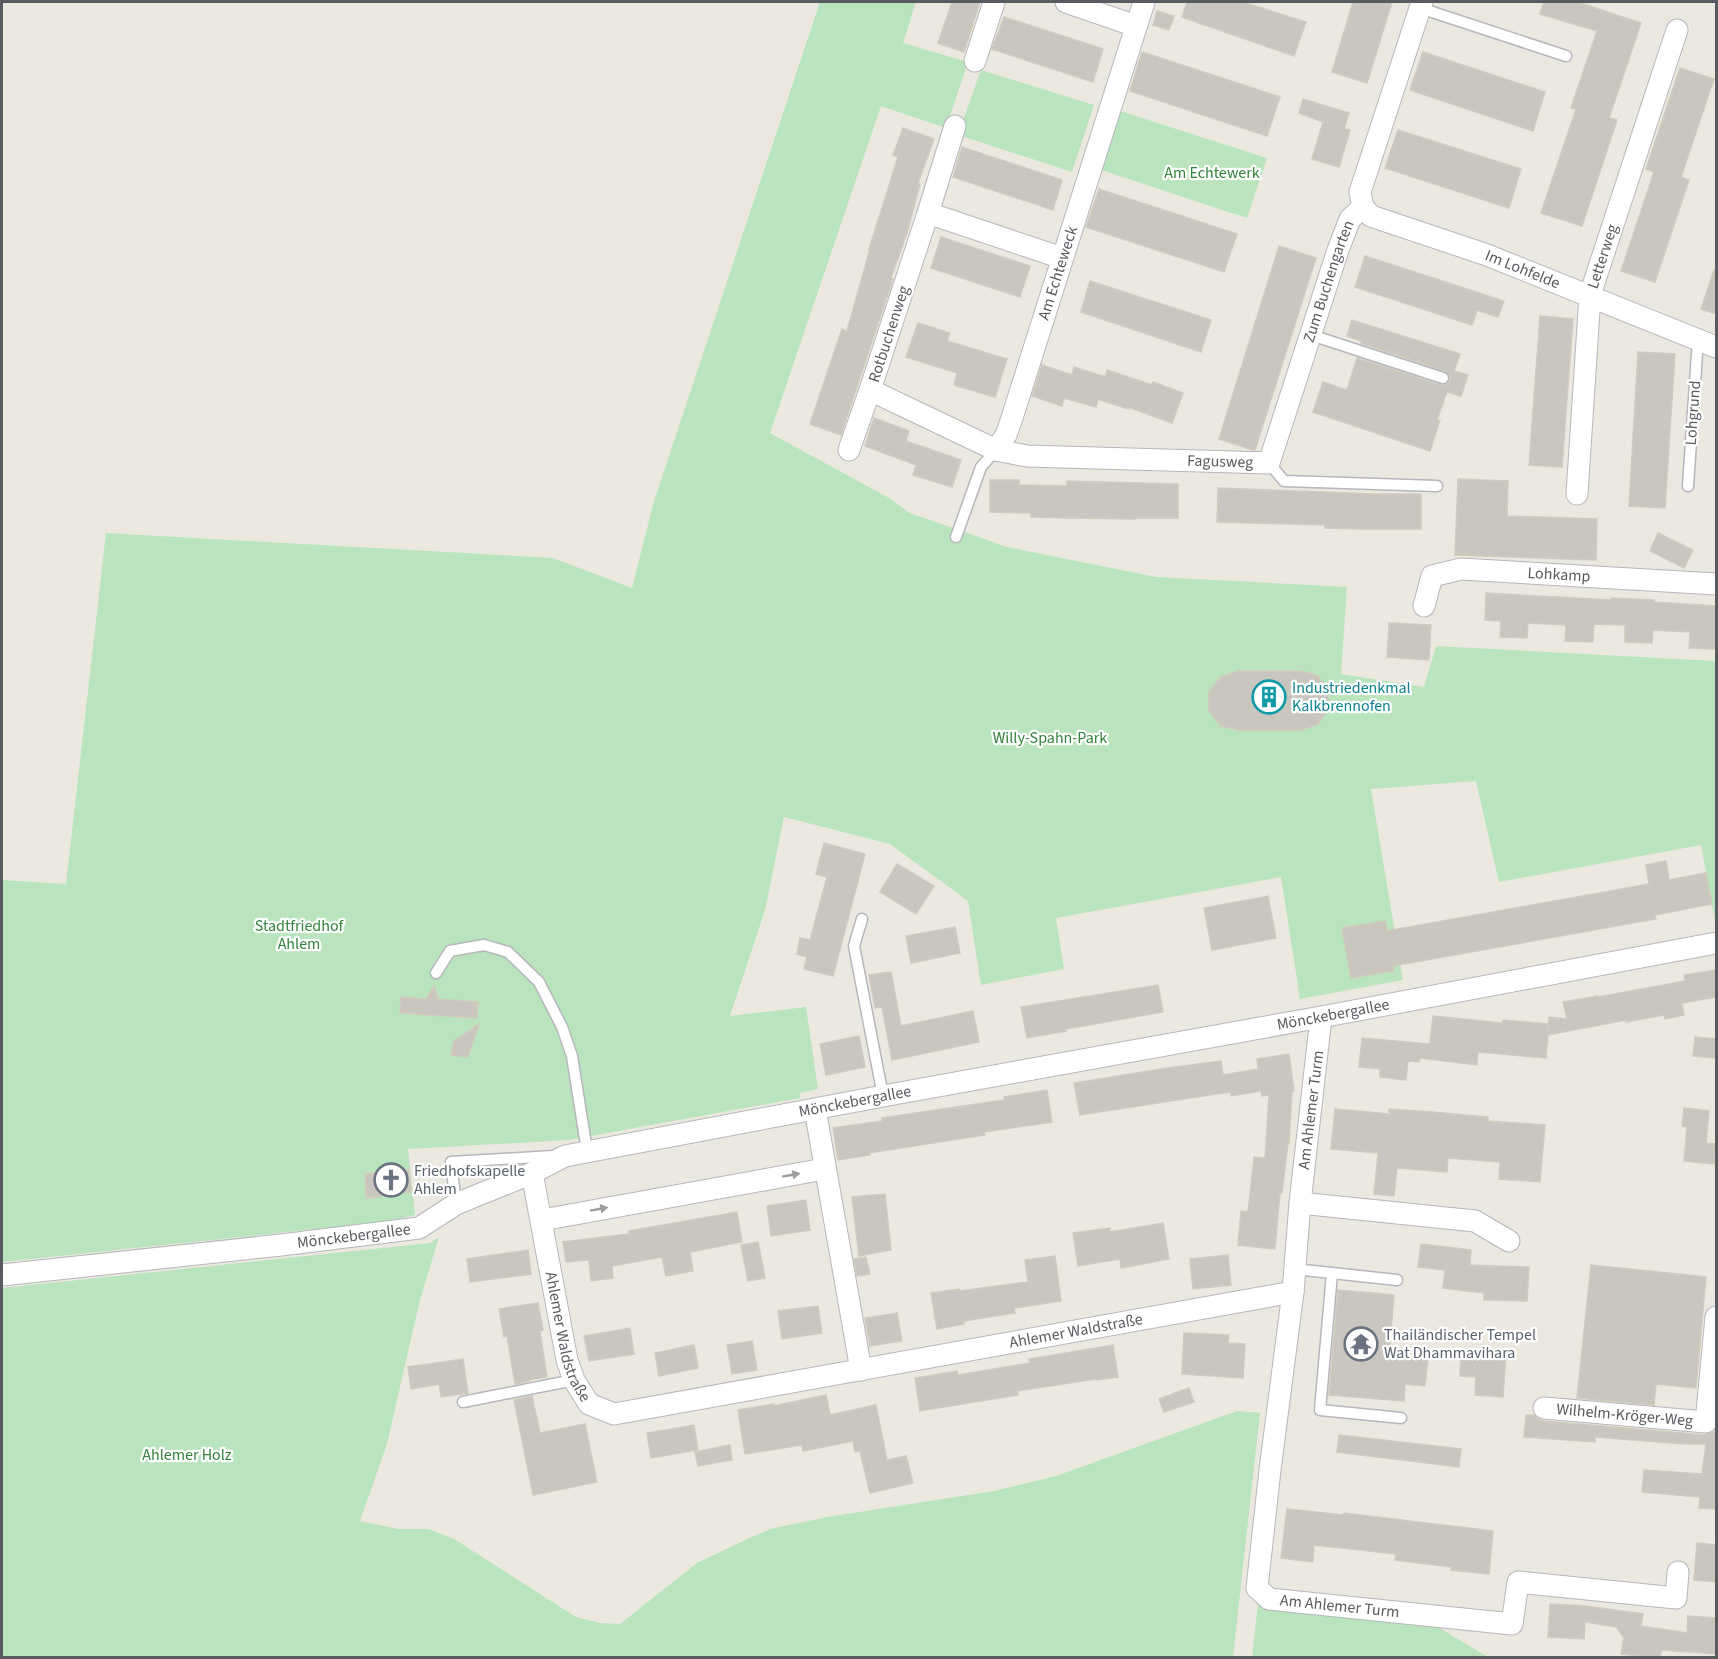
<svg xmlns="http://www.w3.org/2000/svg" width="1718" height="1659" font-family="'Source Sans 3',sans-serif">
<style>
.green{fill:#bae4bd}
.building{fill:#c8c6be;stroke:#d0cbbd;stroke-width:1.5}
.lines{fill:none;stroke-linecap:round;stroke-linejoin:round}
.service-casing{stroke:#b5b7bc;stroke-width:13}
.minor-casing{stroke:#b5b7bc;stroke-width:23}
.service{stroke:#fff;stroke-width:10}
.minor{stroke:#fff;stroke-width:21}
.oneway{fill:#9b9da0}
.labels{text-anchor:middle;dominant-baseline:central;stroke-width:4.5;stroke-linejoin:round;paint-order:stroke}
.park-label{font-size:16px;fill:#34833d;stroke:#fff}
.street-label{font-size:16px;fill:#585b60;stroke:#fff}
.culture-label{font-size:16px;fill:#0d838f;stroke:#fff;text-anchor:start}
.worship-label{font-size:16px;fill:#5b616d;stroke:#fff;text-anchor:start}
</style>
<rect width="100%" height="100%" fill="#ebe9df"/>
<!-- green -->
<g class="green">
<polygon points="820,2 916,2 903,43 968,62 946,128 881,106 770,433 889,498 910,513 1007,547 1156,577 1347,587 1341,674 1424,687 1436,646 1716,661 1716,921 1715,921 1701,845 1499,882 1476,781 1371,789 1403,980 1300,999 1281,877 1056,918 1064,969 981,985 968,901 890,844 784,817 765,910 730,1016 806,1007 818,1089 800,1093 800,1098 569,1140 408,1149 415,1215 391,1221 2,1262 2,880 66,884 106,533 553,558 632,588 654,501"/>
<polygon points="981,70 1094,105 1072,172 958,135"/>
<polygon points="1117,110 1267,158 1247,218 1095,168"/>
<polygon points="439,1237 419,1304 387,1444 360,1521 398,1529 429,1529 454,1539 576,1617 600,1623 620,1624 697,1563 745,1540 770,1529 827,1517 994,1491 1056,1476 1237,1411 1260,1413 1233,1657 2,1657 2,1288 430,1243"/>
<polygon points="1258,1604 1436,1626 1488,1657 1252,1658"/>
</g>
<!-- building -->
<g class="building">
<polygon points="952,2 980,2 964,52 938,43"/>
<polygon points="1187,2 1242,2 1306,22 1294,56 1182,17"/>
<polygon points="1353,2 1392,2 1367,83 1332,72"/>
<polygon points="1544,2 1577,2 1641,23 1609,118 1617,120 1582,226 1541,213 1576,109 1571,108 1597,31 1540,14"/>
<polygon points="1157,11 1174,16 1169,30 1153,25"/>
<polygon points="1004,17 1103,49 1093,82 992,49"/>
<polygon points="1142,52 1280,97 1267,136 1130,91"/>
<polygon points="1423,52 1545,92 1533,131 1410,90"/>
<polygon points="1680,68 1714,79 1681,177 1689,180 1655,282 1621,271 1654,172 1646,169"/>
<polygon points="1303,99 1349,113 1344,129 1350,130 1339,167 1312,159 1323,122 1299,113"/>
<polygon points="903,128 934,139 918,183 920,184 907,233 891,278 893,279 841,435 810,424 842,329 847,331 870,249 869,249 898,157 893,155"/>
<polygon points="1398,130 1521,169 1509,208 1385,168"/>
<polygon points="962,147 1062,180 1053,210 953,177"/>
<polygon points="1099,189 1237,234 1224,272 1086,227"/>
<polygon points="941,237 1030,266 1020,297 931,268"/>
<polygon points="1279,246 1316,258 1255,450 1253,450 1219,439"/>
<polygon points="1365,256 1504,301 1498,317 1477,310 1472,325 1355,287"/>
<polygon points="1714,270 1716,270 1716,314 1701,309"/>
<polygon points="1090,281 1211,320 1201,352 1081,312"/>
<polygon points="1540,316 1573,319 1562,467 1529,465"/>
<polygon points="1352,320 1460,354 1454,371 1468,375 1461,396 1447,392 1437,420 1440,420 1430,451 1313,412 1323,382 1347,390 1357,358 1441,385 1445,385 1450,381 1450,376 1445,371 1361,343 1362,341 1347,336"/>
<polygon points="918,323 950,333 947,341 1007,359 995,397 954,385 957,373 906,357"/>
<polygon points="1638,352 1675,354 1665,508 1629,506"/>
<polygon points="1042,365 1072,375 1074,367 1105,377 1107,370 1152,385 1153,382 1183,393 1172,423 1128,407 1128,409 1098,399 1096,407 1064,398 1062,406 1032,396"/>
<polygon points="874,418 909,431 906,441 961,460 952,487 913,475 916,465 865,446"/>
<polygon points="1458,479 1508,481 1507,516 1597,519 1596,560 1455,555"/>
<polygon points="990,480 1019,480 1019,485 1067,486 1067,481 1178,484 1178,518 1135,518 1135,519 1066,518 1031,517 1031,513 990,512"/>
<polygon points="1218,488 1373,494 1421,494 1421,529 1364,529 1325,528 1325,525 1217,522"/>
<polygon points="1658,533 1693,550 1684,568 1650,551"/>
<polygon points="1486,593 1611,600 1611,598 1654,600 1654,602 1716,606 1716,649 1689,648 1690,632 1653,630 1652,643 1625,642 1625,625 1594,624 1593,642 1565,641 1566,625 1528,623 1527,638 1500,637 1501,621 1485,620"/>
<polygon points="1389,623 1431,625 1429,660 1387,657"/>
<polygon points="1238,671 1300,671 1314,674 1318,676 1328,690 1328,710 1317,725 1300,730 1239,730 1221,726 1209,711 1209,691 1221,677"/>
<polygon points="824,843 865,854 833,976 804,969 807,957 797,954 800,938 810,940 827,877 816,874"/>
<polygon points="1666,861 1669,880 1706,873 1712,904 1655,915 1656,919 1393,966 1394,971 1351,978 1342,928 1385,921 1387,931 1649,884 1646,865"/>
<polygon points="897,864 934,886 916,914 880,892"/>
<polygon points="1268,896 1276,938 1212,950 1204,908"/>
<polygon points="955,927 960,953 911,963 906,936"/>
<polygon points="1716,970 1716,997 1682,1003 1684,1015 1665,1019 1664,1015 1626,1022 1626,1020 1548,1035 1546,1058 1478,1052 1477,1065 1420,1058 1419,1062 1408,1061 1406,1080 1380,1077 1380,1069 1359,1067 1362,1038 1430,1044 1433,1016 1502,1023 1503,1020 1548,1024 1548,1030 1549,1017 1567,1019 1563,1002 1598,996 1598,997 1685,981 1684,975"/>
<polygon points="891,972 901,1026 973,1011 979,1042 892,1060 882,1007 875,1008 869,975"/>
<polygon points="1158,985 1163,1012 1066,1029 1066,1031 1027,1038 1021,1007"/>
<polygon points="434,986 438,999 478,1002 477,1018 400,1013 401,997 426,999"/>
<polygon points="479,1024 468,1057 451,1055 454,1041"/>
<polygon points="859,1036 865,1067 826,1075 820,1044"/>
<polygon points="1695,1037 1716,1039 1716,1058 1693,1056"/>
<polygon points="1289,1054 1294,1091 1292,1092 1289,1143 1288,1143 1282,1193 1280,1193 1275,1249 1238,1245 1241,1211 1248,1212 1254,1157 1265,1158 1269,1095 1262,1096 1261,1091 1231,1096 1230,1092 1080,1115 1074,1083 1167,1068 1221,1061 1223,1075 1258,1069 1257,1059"/>
<polygon points="1047,1090 1052,1122 984,1132 985,1135 869,1153 870,1155 838,1160 833,1128 882,1121 882,1118 1004,1100 1004,1097"/>
<polygon points="1684,1108 1709,1111 1706,1143 1716,1144 1714,1164 1684,1161 1687,1127 1682,1126"/>
<polygon points="1335,1109 1389,1114 1389,1109 1432,1112 1488,1117 1488,1121 1545,1125 1540,1182 1499,1179 1500,1162 1448,1158 1447,1172 1397,1168 1394,1196 1374,1194 1378,1153 1331,1149"/>
<polygon points="409,1170 411,1192 381,1195 381,1197 367,1198 365,1174"/>
<polygon points="885,1194 891,1250 859,1256 852,1197"/>
<polygon points="806,1200 810,1230 771,1236 767,1206"/>
<polygon points="737,1212 742,1242 690,1252 693,1271 666,1276 662,1257 612,1266 613,1278 591,1281 589,1260 566,1262 563,1242 629,1234 629,1231"/>
<polygon points="1163,1223 1169,1259 1121,1268 1120,1259 1078,1266 1073,1233 1110,1228 1110,1232"/>
<polygon points="758,1242 765,1278 748,1281 741,1245"/>
<polygon points="1421,1244 1471,1250 1470,1265 1529,1267 1527,1301 1484,1300 1484,1293 1443,1288 1445,1270 1418,1267"/>
<polygon points="528,1250 531,1274 470,1282 467,1259"/>
<polygon points="1228,1255 1231,1285 1193,1289 1190,1259"/>
<polygon points="1055,1256 1061,1301 1014,1308 1015,1313 964,1321 964,1324 937,1329 931,1293 959,1289 959,1291 1028,1282 1025,1260"/>
<polygon points="866,1257 870,1274 857,1276 854,1259"/>
<polygon points="1591,1265 1706,1277 1696,1388 1656,1384 1654,1405 1577,1398"/>
<polygon points="1338,1290 1394,1295 1389,1355 1428,1358 1425,1386 1405,1384 1404,1401 1329,1395"/>
<polygon points="538,1303 543,1330 540,1331 547,1377 529,1380 529,1381 515,1384 507,1336 504,1337 499,1309"/>
<polygon points="818,1306 822,1333 782,1339 778,1311"/>
<polygon points="897,1313 902,1341 870,1346 865,1318"/>
<polygon points="630,1328 634,1354 589,1361 584,1336"/>
<polygon points="1184,1333 1229,1335 1228,1343 1245,1344 1243,1378 1182,1374"/>
<polygon points="752,1341 757,1370 732,1374 727,1345"/>
<polygon points="694,1345 698,1368 659,1376 655,1353"/>
<polygon points="1113,1345 1118,1377 1097,1380 1096,1379 1017,1391 1018,1395 920,1411 915,1378 957,1371 958,1375 1030,1363 1029,1359"/>
<polygon points="1461,1349 1506,1352 1503,1397 1475,1395 1476,1377 1460,1376"/>
<polygon points="463,1359 468,1393 441,1397 439,1384 411,1389 408,1367"/>
<polygon points="1189,1388 1194,1402 1164,1412 1159,1399"/>
<polygon points="826,1395 830,1415 876,1405 887,1460 906,1456 913,1483 870,1493 860,1451 855,1452 853,1441 803,1451 802,1445 745,1454 738,1410 774,1404 774,1406"/>
<polygon points="532,1396 540,1433 585,1424 597,1482 533,1495 514,1400"/>
<polygon points="1526,1415 1534,1415 1537,1419 1543,1421 1705,1435 1716,1431 1716,1509 1699,1508 1700,1497 1642,1492 1644,1470 1702,1474 1706,1444 1685,1444 1595,1437 1595,1442 1524,1437"/>
<polygon points="694,1425 698,1450 651,1458 647,1433"/>
<polygon points="1339,1435 1461,1449 1459,1467 1337,1452"/>
<polygon points="730,1445 732,1460 698,1466 695,1452"/>
<polygon points="1287,1509 1344,1515 1344,1513 1493,1531 1489,1574 1451,1570 1452,1567 1395,1560 1396,1554 1314,1545 1313,1562 1281,1558"/>
<polygon points="1697,1543 1716,1545 1716,1582 1694,1580"/>
<polygon points="1550,1604 1585,1606 1643,1614 1641,1626 1687,1633 1688,1616 1716,1618 1716,1654 1661,1650 1660,1658 1621,1654 1624,1638 1616,1627 1585,1622 1584,1639 1548,1637"/>
</g>
<g class="lines">
<!-- service casing -->
<g class="service-casing">
<g id="service">
<polyline points="1420,8 1566,56"/>
<polyline points="1311,335 1443,378"/>
<polyline points="1269,463 1284,481 1437,486"/>
<polyline points="1688,486 1698,339"/>
<polyline points="956,537 981,467 996,450"/>
<polyline points="862,919 854,946 883,1096"/>
<polyline points="436,973 450,951 484,945 508,952 539,982 562,1027 572,1056 587,1151"/>
<polyline points="456,1204 451,1162 553,1156"/>
<polyline points="1294,1269 1332,1273 1320,1410 1401,1418"/>
<polyline points="1332,1273 1397,1280"/>
<polyline points="463,1402 574,1380"/>
</g>
</g>
<!-- minor casing -->
<g class="minor-casing">
<g id="minor">
<polyline points="1066,2 1136,26"/>
<path id="s1" d="M1422 2 1360 192 1363 207 1371 216 1487 255 1716 347"/>
<polyline points="975,61 994,2"/>
<polyline points="928,213 955,126"/>
<path id="s2" d="M1062 258 928 213 870 390 996 450 1027 456 1269 463 1338 250 1350 219 1363 207"/>
<polyline points="849,450 870,390"/>
<path id="s3" d="M996 450 1006 435 1011 421 1144 2"/>
<path id="s4" d="M1577 494 1590 295 1677 30"/>
<path id="s5" d="M1424 606 1432 576 1461 569 1716 584"/>
<path id="s6" d="M1321 1017 1300 1203 1293 1292 1270 1470 1257 1588 1269 1599 1512 1624 1518 1582 1676 1598 1678 1572"/>
<polyline points="815,1109 861,1370"/>
<path id="s7" d="M532 1173 567 1360 574 1380 589 1404 614 1414 1293 1292"/>
<polyline points="1300,1203 1475,1221 1509,1241"/>
<polyline points="542,1220 824,1169"/>
<path id="s8" d="M2 1275 281 1245 419 1228 456 1204 532 1173 565 1156 883 1096 1321 1017 1716 943"/>
<path id="s9" d="M1544 1408 1706 1422 1716 1317"/>
</g>
</g>
<!-- service -->
<use href="#service" class="service"/>
<!-- minor -->
<use href="#minor" class="minor"/>
</g>
<!-- one-way arrows -->
<defs><path id="oneway-solid" d="M-6-.8H1V-3.2L6.5 0L1 3.2V.8H-6Z" transform="scale(1.5)"/></defs>
<g class="oneway">
<use href="#oneway-solid" transform="translate(791 1175) rotate(-10)"/>
<use href="#oneway-solid" transform="translate(599 1209) rotate(-10)"/>
</g>
<!-- icons -->
<defs>
<g id="building-ring" transform="scale(1.725)"><circle r="9.5" fill="#fff" stroke="#0f9aa8" stroke-width="1.5"/><path d="M-4-6H4V6H1V3H-1V6H-4ZM-2.5-4.3h1.7v1.8h-1.7ZM.8-4.3h1.7v1.8H.8ZM-2.5-1h1.7V.8h-1.7ZM.8-1h1.7V.8H.8Z" fill="#0f9aa8"/></g>
<g id="church-ring" transform="scale(1.725)"><circle r="9.5" fill="#fff" stroke="#6b7280" stroke-width="1.5"/><path d="M-1.2-6h2.4v3.5h3.3v2.4h-3.3V6h-2.4V-.1h-3.3v-2.4h3.3Z" fill="#6b7280"/></g>
<g id="temple-ring" transform="scale(1.725)"><circle r="9.5" fill="#fff" stroke="#6b7280" stroke-width="1.5"/><path d="M0-6L5-2H3V0L6.5 2.5H4V6H1.5V3h-3V6H-4V2.5H-6.5L-3 0V-2H-5Z" fill="#6b7280"/></g>
</defs>
<g fill-rule="evenodd">
<use href="#building-ring" x="1269" y="697"/>
<use href="#church-ring" x="391" y="1180"/>
<use href="#temple-ring" x="1361" y="1344"/>
</g>
<g class="labels">
<!-- park labels -->
<g class="park-label">
<text x="1212" y="173">Am Echtewerk</text>
<text x="1050" y="738">Willy-Spahn-Park</text>
<text x="299" y="926">Stadtfriedhof<tspan x="299" dy="18">Ahlem</tspan></text>
<text x="187" y="1455">Ahlemer Holz</text>
</g>
<!-- street labels -->
<g class="street-label">
<text stroke="none"><textPath href="#s4" startOffset="240">Letterweg</textPath></text>
<text stroke="none"><textPath href="#s1" startOffset="388">Im Lohfelde</textPath></text>
<text stroke="none"><textPath href="#s3" startOffset="188">Am Echteweck</textPath></text>
<text stroke="none"><textPath href="#s2" startOffset="932">Zum Buchengarten</textPath></text>
<text transform="translate(889 334) rotate(-72)">Rotbuchenweg</text>
<text transform="translate(1693 413) rotate(-86)">Lohgrund</text>
<text stroke="none"><textPath href="#s2" startOffset="692">Fagusweg</textPath></text>
<text stroke="none"><textPath href="#s5" startOffset="159">Lohkamp</textPath></text>
<text stroke="none"><textPath href="#s8" startOffset="1364">Mönckebergallee</textPath></text>
<text stroke="none"><textPath href="#s8" startOffset="878">Mönckebergallee</textPath></text>
<text transform="translate(1311 1110) rotate(-83)">Am Ahlemer Turm</text>
<text stroke="none"><textPath href="#s8" startOffset="354">Mönckebergallee</textPath></text>
<text stroke="none"><textPath href="#s7" startOffset="736">Ahlemer Waldstraße</textPath></text>
<text stroke="none"><textPath href="#s7" startOffset="168">Ahlemer Waldstraße</textPath></text>
<text stroke="none"><textPath href="#s9" startOffset="81">Wilhelm-Kröger-Weg</textPath></text>
<text stroke="none"><textPath href="#s6" startOffset="662">Am Ahlemer Turm</textPath></text>
</g>
<!-- culture labels -->
<g class="culture-label">
<text x="1292" y="688">Industriedenkmal<tspan x="1292" dy="18">Kalkbrennofen</tspan></text>
</g>
<!-- worship labels -->
<g class="worship-label">
<text x="414" y="1171">Friedhofskapelle<tspan x="414" dy="18">Ahlem</tspan></text>
<text x="1384" y="1335">Thailändischer Tempel<tspan x="1384" dy="18">Wat Dhammavihara</tspan></text>
</g>
</g>
<!-- border -->
<rect width="1718" height="1659" fill="none" stroke="#585b60" stroke-width="6"/>
</svg>
